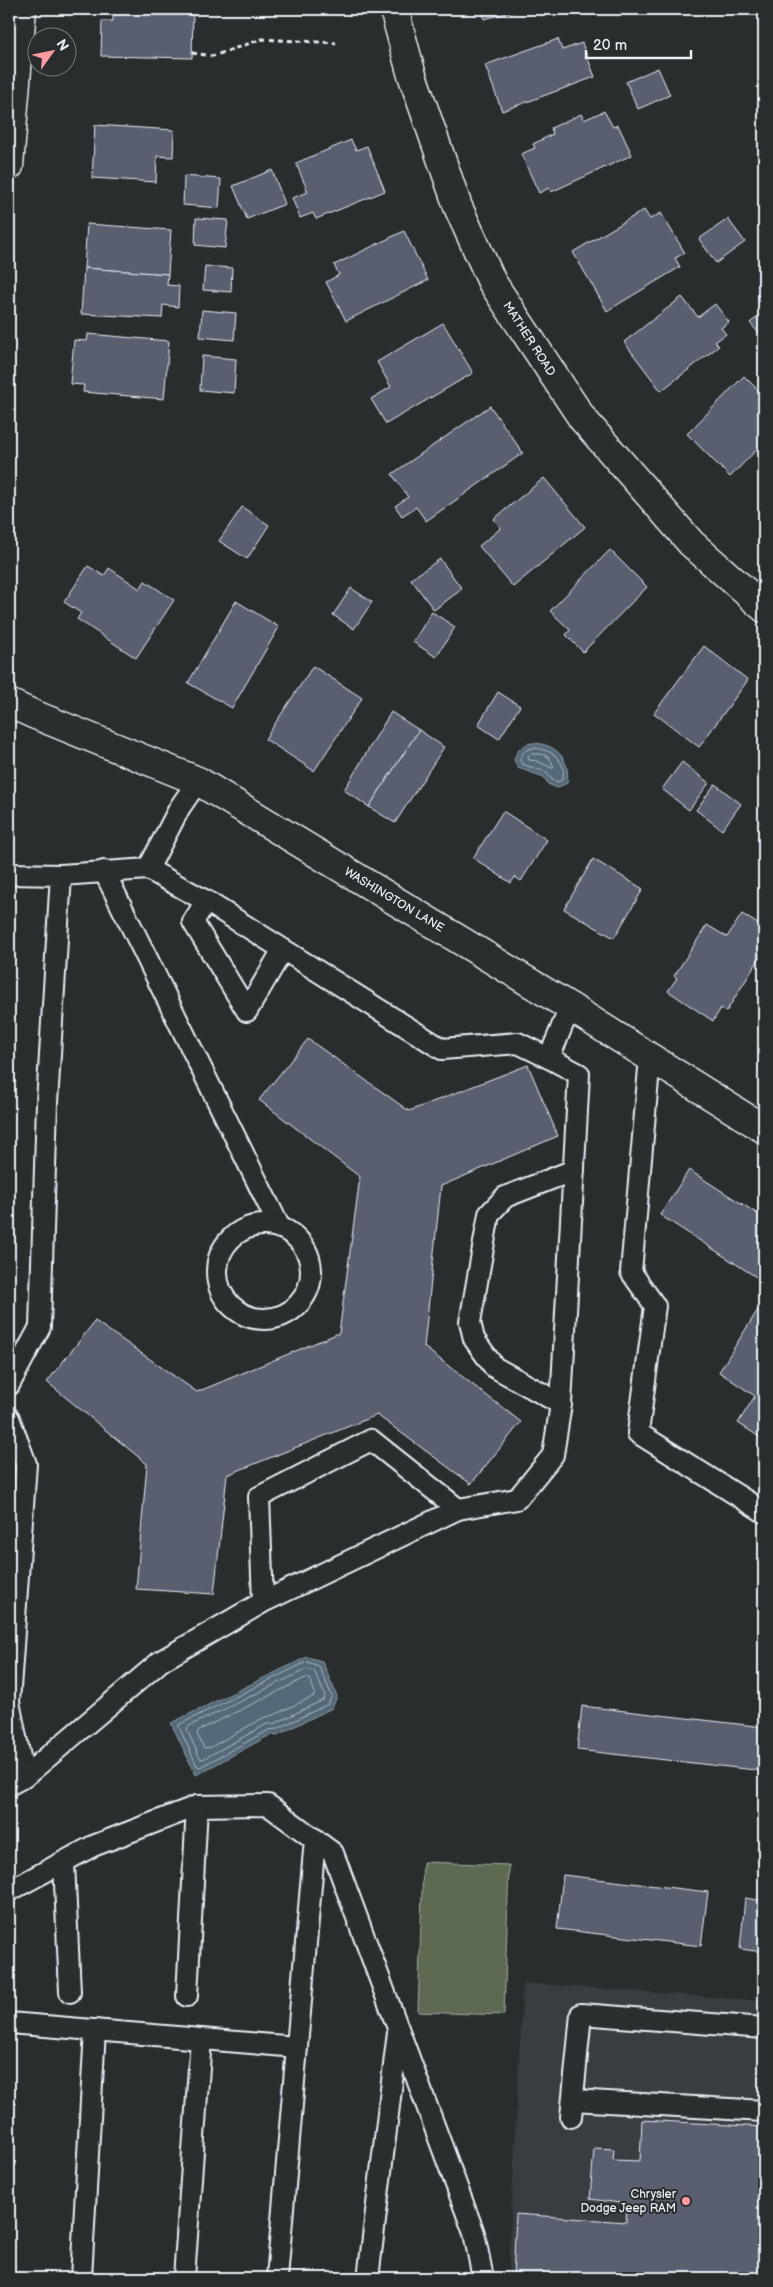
<svg xmlns="http://www.w3.org/2000/svg" width="773" height="2287" font-family="'Balsamiq Sans',sans-serif">
<style>
.built{fill:#383c42}
.green{fill:#5d6a51;stroke:#a2aea4}
.water{fill:#546978;stroke:#8f9fab}
.lines{fill:none;stroke-linecap:round;stroke-linejoin:round}
.shore{stroke:#adbbc5;stroke-width:1}
.building{fill:#5a5e70;stroke:#e8f1f8}
.service-casing{stroke:#e8f1f8;stroke-width:24}
.minor-casing{stroke:#e8f1f8;stroke-width:31}
.tertiary-casing{stroke:#e8f1f8;stroke-width:31}
.secondary-casing{stroke:#e8f1f8;stroke-width:31}
.path{stroke:#e8f1f8;stroke-width:3;stroke-dasharray:5 4;stroke-linecap:butt}
.service{stroke:#2a2d2e;stroke-width:20}
.minor{stroke:#2a2d2e;stroke-width:28}
.tertiary{stroke:#2a2d2e;stroke-width:28}
.secondary{stroke:#2a2d2e;stroke-width:28}
.poi-dot{fill:#ff9aa2;stroke:#2a2d2e;stroke-width:2}
.labels{text-anchor:middle;dominant-baseline:central;stroke-width:4;stroke-linejoin:round;paint-order:stroke}
.street-label{font-size:12px;fill:#e8f1f8;stroke:#2a2d2e}
.poi-label{font-size:12px;fill:#e8f1f8;stroke:#2a2d2e;text-anchor:end}
</style>
<rect width="100%" height="100%" fill="#2a2d2e"/>
<filter id="ink" filterUnits="userSpaceOnUse"><feTurbulence type="fractalNoise" baseFrequency=".02" numOctaves="2"/><feDisplacementMap in="SourceGraphic" scale="10" xChannelSelector="R" yChannelSelector="G"/><feConvolveMatrix kernelMatrix="1 2 1 2 8 2 1 2 1" color-interpolation-filters="sRGB"/></filter>
<g filter="url(#ink)">
<!-- built -->
<polygon class="built" points="523,1983 764,2001 764,2278 508,2278"/>
<!-- green -->
<polygon class="green" points="423,1862 509,1865 504,2015 418,2012"/>
<!-- water -->
<g class="water">
<path d="M531 743C555 743 571 758 567 783L557 788 548 784 544 777 518 768 514 760C517 750 521 746 531 743Z"/>
<polygon points="307,1657 322,1661 337,1696 332,1708 277,1735 272,1734 196,1775 171,1723"/>
</g>
<g class="lines">
<!-- shore -->
<g class="shore">
<path d="M532 748C549 748 569 760 562 780L557 782 552 780 546 772 522 764 520 760C522 752 525 750 532 748Z"/>
<polygon points="532,754 541,754 549,757 554,767 552,768 537,761 529,760 528,756"/>
<polygon points="307,1662 319,1666 332,1696 328,1704 277,1729 269,1730 200,1767 197,1766 179,1727 179,1725"/>
<polygon points="308,1669 314,1671 325,1695 323,1700 276,1723 267,1724 203,1759 200,1758 187,1730 188,1727"/>
<polygon points="306,1678 310,1679 315,1693 314,1696 274,1715 263,1718 211,1747 204,1748 197,1734 198,1731"/>
</g>
</g>
<!-- building -->
<g class="building">
<polygon points="113,9 193,9 192,58 101,56 102,21 113,21"/>
<polygon points="482,9 524,9 484,19"/>
<polygon points="558,39 562,50 582,43 595,77 502,111 485,65"/>
<polygon points="658,68 670,95 638,109 626,82"/>
<polygon points="604,111 613,127 618,125 632,155 551,192 549,188 539,193 521,154 535,148 533,144 553,134 551,128 581,114 584,120"/>
<polygon points="95,125 174,130 173,157 157,156 156,182 92,178"/>
<polygon points="351,140 356,150 367,146 385,191 316,219 313,213 300,218 292,198 308,192 296,163"/>
<polygon points="272,170 285,204 247,219 233,186"/>
<polygon points="184,176 221,179 219,208 183,205"/>
<polygon points="644,210 650,219 661,213 685,253 675,258 680,267 607,311 573,252"/>
<polygon points="196,218 228,220 225,248 195,245"/>
<polygon points="728,219 745,242 716,263 699,239"/>
<polygon points="87,224 171,230 168,274 84,268"/>
<polygon points="404,231 428,280 346,321 326,282 339,275 334,265"/>
<polygon points="205,266 232,268 231,292 203,290"/>
<polygon points="84,268 168,274 167,285 179,286 178,307 163,305 162,318 81,314"/>
<polygon points="682,297 698,317 715,304 729,322 721,328 726,334 715,342 719,346 661,391 624,342"/>
<polygon points="202,310 236,313 234,340 200,337"/>
<polygon points="764,312 764,339 750,323"/>
<polygon points="443,323 473,373 386,424 371,399 391,387 377,362"/>
<polygon points="88,334 169,341 164,399 83,392 84,385 70,384 74,340 87,341"/>
<polygon points="202,356 236,359 234,393 200,390"/>
<polygon points="744,376 764,396 764,442 730,477 687,434"/>
<polygon points="490,406 523,453 426,521 416,507 402,516 395,506 408,497 392,474"/>
<polygon points="544,478 585,527 513,587 479,546 501,528 494,519"/>
<polygon points="242,507 269,525 247,559 219,541"/>
<polygon points="610,550 647,587 583,652 566,635 570,630 550,611"/>
<polygon points="440,559 462,589 434,610 411,579"/>
<polygon points="88,566 104,576 109,568 140,589 145,581 174,600 136,658 77,619 81,613 64,602"/>
<polygon points="351,588 372,602 354,629 333,615"/>
<polygon points="236,601 279,627 232,708 188,683"/>
<polygon points="432,612 455,627 436,657 413,642"/>
<polygon points="704,646 748,680 699,747 654,713"/>
<polygon points="313,666 362,698 314,771 265,739"/>
<polygon points="498,692 520,706 499,739 478,725"/>
<polygon points="391,712 419,730 369,807 344,790"/>
<polygon points="419,730 444,747 395,823 369,807"/>
<polygon points="682,762 709,783 689,810 662,789"/>
<polygon points="715,784 741,804 722,830 696,810"/>
<polygon points="503,811 547,840 521,881 515,877 511,883 473,858"/>
<polygon points="593,859 643,889 614,938 564,909"/>
<polygon points="742,914 764,928 764,951 726,1012 721,1008 713,1021 668,991 677,978 674,976 707,925 727,937"/>
<polygon points="308,1039 409,1111 528,1065 558,1136 441,1186 424,1347 521,1422 471,1484 377,1415 227,1475 214,1594 136,1589 147,1464 47,1382 95,1321 197,1392 339,1333 360,1177 259,1100"/>
<polygon points="689,1170 764,1218 764,1282 660,1215"/>
<polygon points="764,1300 764,1383 762,1387 764,1388 764,1440 738,1423 755,1396 719,1372"/>
<polygon points="582,1706 764,1727 764,1771 577,1750"/>
<polygon points="563,1875 708,1892 701,1946 557,1929"/>
<polygon points="745,1898 764,1901 764,1952 740,1949"/>
<polygon points="642,2120 764,2127 764,2278 513,2278 516,2214 626,2222 627,2204 590,2199 594,2148 614,2149 613,2160 640,2161"/>
</g>
<g class="lines">
<!-- service casing -->
<g class="service-casing">
<g id="service">
<polyline points="198,781 180,807 148,869 206,901 442,1049 518,1043 549,1058"/>
<polyline points="104,871 280,1228"/>
<polyline points="9,874 61,875 47,1103 40,1327 9,1385"/>
<polyline points="61,875 148,869"/>
<polyline points="206,901 193,922 247,1011 282,951"/>
<polyline points="650,1057 631,1272 655,1306 638,1433 764,1512"/>
<circle cx="264" cy="1272" r="47"/>
<polyline points="561,1404 494,1367 474,1339 470,1322 489,1214 505,1197 574,1170"/>
<polyline points="9,1418 26,1464 9,1702 24,1777 9,1785"/>
<polyline points="458,1509 517,1499 553,1455 561,1404 579,1074 549,1058 570,1007"/>
<polyline points="24,1777 161,1661 263,1602 458,1509 371,1440 259,1497 263,1602"/>
<polyline points="64,1862 70,1992"/>
<polyline points="9,1891 93,1846 197,1806 268,1805 333,1853 474,2233 483,2278"/>
<polyline points="187,1996 197,1806"/>
<polyline points="9,2023 297,2047"/>
<polyline points="573,2100 764,2111"/>
<polyline points="571,2117 581,2014 764,2028"/>
<polyline points="81,2278 95,2030"/>
<polyline points="184,2278 201,2039"/>
<polyline points="277,2278 315,1839"/>
<polyline points="368,2278 398,2032"/>
</g>
</g>
<!-- minor casing -->
<g class="minor-casing">
<polyline id="minor" points="394,9 411,72 458,207 492,282 582,418 691,543 764,608"/>
</g>
<!-- tertiary casing -->
<g class="tertiary-casing">
<polyline id="tertiary" points="9,703 33,714 198,781 570,1007 764,1129"/>
</g>
<!-- secondary casing -->
<g class="secondary-casing">
<polyline id="secondary" points="9,166 22,9"/>
</g>
<!-- path -->
<polyline class="path" points="192,53 213,56 262,39 336,43"/>
<!-- service -->
<use href="#service" class="service"/>
<!-- minor -->
<use href="#minor" class="minor"/>
<!-- tertiary -->
<use href="#tertiary" class="tertiary"/>
<!-- secondary -->
<use href="#secondary" class="secondary"/>
</g>
</g>
<!-- markers -->
<circle class="poi-dot" cx="686" cy="2201" r="5"/>
<g class="labels">
<!-- street labels -->
<g class="street-label">
<text transform="translate(529 339) rotate(57)">MATHER ROAD</text>
<text transform="translate(394 900) rotate(31)">WASHINGTON LANE</text>
</g>
<!-- poi labels -->
<g class="poi-label">
<text x="676" y="2194">Chrysler<tspan x="676" dy="14">Dodge Jeep RAM</tspan></text>
</g>
</g>
<!-- margin -->
<rect width="773" height="2287" fill="none" stroke="#2a2d2e" stroke-width="30"/>
<rect x="15" y="15" width="743" height="2257" fill="none" stroke="#e8f1f8" stroke-width="2" filter="url(#ink)"/>
<!-- north arrow -->
<g transform="translate(52 52) rotate(57)"><circle r="24" fill="#2a2d2e" stroke="#767b7f"/>
<path d="M0-4L9 19L0 12L-9 19Z" fill="#ff9aa2"/>
<text y="-8" font-size="14" font-weight="bold" text-anchor="middle" fill="#e8f1f8">N</text>
</g>
<!-- scale -->
<path d="M586 50v8h105v-8" fill="none" stroke="#e8f1f8" stroke-width="2.5"/>
<text x="593" y="50" font-size="15" fill="#e8f1f8" stroke="#2a2d2e" stroke-width="4" paint-order="stroke">20 m</text>
</svg>
